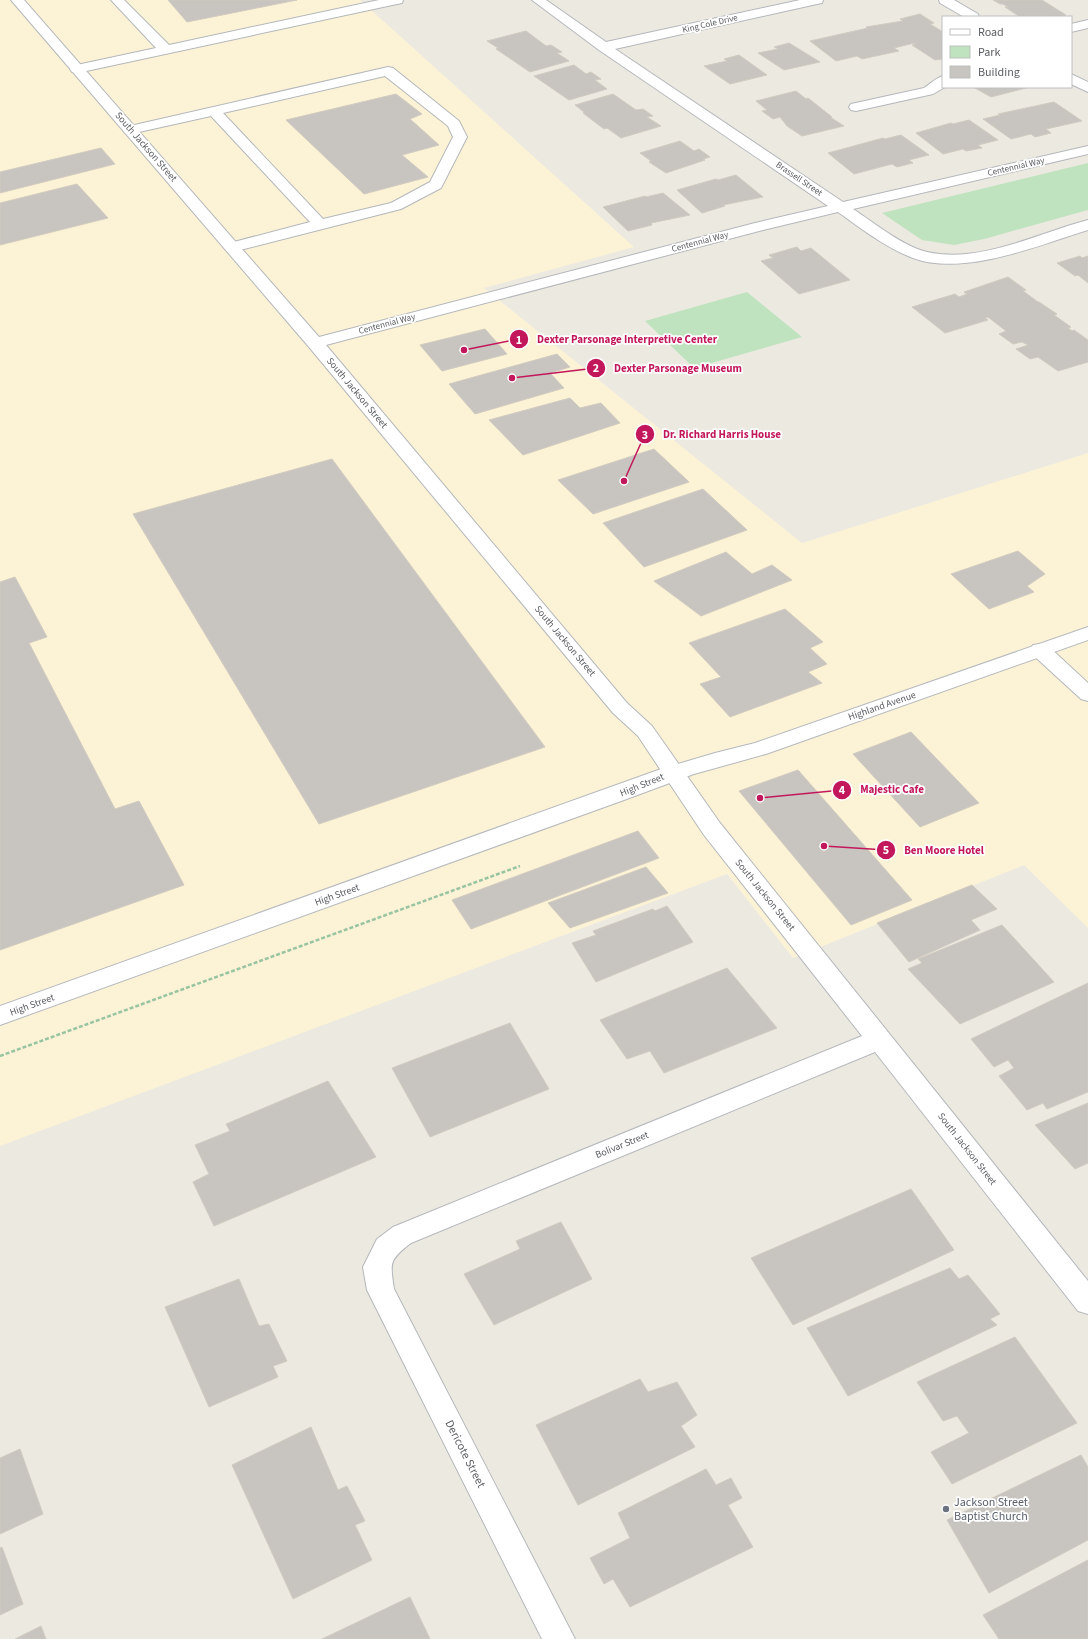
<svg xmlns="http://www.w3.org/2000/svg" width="1088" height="1639" font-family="'Source Sans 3',sans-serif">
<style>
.commercial{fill:#fcf2d6}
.green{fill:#bfe3be}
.building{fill:#c8c4bf;stroke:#d1cbc0}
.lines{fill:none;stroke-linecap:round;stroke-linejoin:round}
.service-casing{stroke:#b4b7bb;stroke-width:2}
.minor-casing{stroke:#b4b7bb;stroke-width:2}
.secondary-casing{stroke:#b5b8bd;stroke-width:2}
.path{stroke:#98c4a2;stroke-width:2.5;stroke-dasharray:4 2;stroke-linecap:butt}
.service{fill:#fff;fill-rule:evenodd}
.minor{fill:#fff;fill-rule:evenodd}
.secondary{fill:#fff;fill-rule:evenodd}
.worship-dot{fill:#6b7280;stroke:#fff;stroke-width:1.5}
.labels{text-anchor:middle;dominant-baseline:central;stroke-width:3.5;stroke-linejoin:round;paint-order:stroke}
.far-street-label{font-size:9px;fill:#5a5e62;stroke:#fff}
.street-label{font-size:10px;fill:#5a5e62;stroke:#fff}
.near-street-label{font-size:12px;fill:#5a5e62;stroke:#fff}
.near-worship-label{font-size:12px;fill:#5b616d;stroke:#fff;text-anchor:start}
.leader{fill:none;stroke:#c2185b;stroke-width:1.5}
.callout-dot{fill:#c2185b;stroke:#fff;stroke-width:1.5}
.mark-label{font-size:12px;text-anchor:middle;font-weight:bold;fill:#fff}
.callout-label{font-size:11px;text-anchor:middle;font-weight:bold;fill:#c2185b;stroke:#fff;stroke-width:3.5;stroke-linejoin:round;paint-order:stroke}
</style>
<rect width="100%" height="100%" fill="#ece9e1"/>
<!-- commercial -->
<polygon class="commercial" points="0,0 360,0 634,247 484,288 802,543 1088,453 1088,928 1024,865 793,958 727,874 0,1146"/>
<!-- green -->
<g class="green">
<polygon points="1088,163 1088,210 984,239 954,245 922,240 882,213"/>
<polygon points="747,292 802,337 694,368 645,321"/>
</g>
<!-- building -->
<g class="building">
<polygon points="168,0 297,0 187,22"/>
<polygon points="993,0 1042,0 1066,15 1057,17 1020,17 1005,7 1008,7 1003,4 1000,4"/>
<polygon points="920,14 934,23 930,24 943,32 941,33 943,35 943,59 935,60 912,45 915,44 914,43 894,48 899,51 862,59 857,56 836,61 810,41 868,28 866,27 903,21 900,19"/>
<polygon points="526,31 546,46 551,45 562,52 557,53 569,61 530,72 496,49 498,48 487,41"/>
<polygon points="789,43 820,62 784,70 758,53 778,49 774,47"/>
<polygon points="739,55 767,75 730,84 704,66 727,61 724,59"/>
<polygon points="574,65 586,74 591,72 601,79 595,80 607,89 569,100 534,76"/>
<polygon points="973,87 1030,87 991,97"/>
<polygon points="796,91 806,99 808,98 832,117 830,117 844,126 802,136 787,126 780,117 773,119 762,111 767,110 756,101"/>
<polygon points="396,94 422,114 410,119 439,145 402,155 428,177 364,194 286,120"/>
<polygon points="613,94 636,110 643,109 653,116 647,117 661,126 621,138 607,128 604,129 583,113 584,112 575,105"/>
<polygon points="1054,102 1082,121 1046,129 1051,133 1035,137 1031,134 1011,139 983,119 1000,115 998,114"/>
<polygon points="969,120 998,140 978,145 982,148 966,151 963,149 943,154 916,133 951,123 953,124"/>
<polygon points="901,135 929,155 909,160 913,163 897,167 892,164 854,174 828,153 883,138 885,139"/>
<polygon points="680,141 694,151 699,149 710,157 703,159 705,160 666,173 649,162 651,161 640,153"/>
<polygon points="101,148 115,164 0,193 0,172"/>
<polygon points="736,175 763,197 723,205 725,206 702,213 677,190 716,179 718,180"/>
<polygon points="77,184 108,218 0,245 0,203"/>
<polygon points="663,193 690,215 651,223 652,225 628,231 603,207 645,196 646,197"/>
<polygon points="797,247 801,251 811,248 850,280 799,294 761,261 773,258 769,255"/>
<polygon points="1080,256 1082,258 1088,256 1088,283 1078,275 1075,276 1057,263"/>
<polygon points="1008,277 1026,290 1023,291 1038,302 1039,302 1057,314 1054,315 1071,327 1068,328 1072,331 1074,330 1088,340 1088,362 1058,371 1038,357 1030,359 1016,349 1028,345 1022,342 1013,344 999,334 1006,331 988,317 985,318 988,320 945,333 912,307 955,294 959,297 967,294 964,292"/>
<polygon points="485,329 507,354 442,371 420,345"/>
<polygon points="557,354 570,367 550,373 564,388 475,414 449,384"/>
<polygon points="570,398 580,408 601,403 620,423 523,455 489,420"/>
<polygon points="654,449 689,482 593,514 558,480"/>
<polygon points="332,459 545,747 319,824 133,514"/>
<polygon points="703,489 747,530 644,567 603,523"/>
<polygon points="1018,551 1045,574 1027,586 1034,592 989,609 951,574"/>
<polygon points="726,552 752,574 772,565 792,580 701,616 654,581"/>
<polygon points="15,577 47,637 29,643 115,809 139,801 184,885 0,950 0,582"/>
<polygon points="785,609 823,642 810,648 827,664 808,672 822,683 730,717 700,684 721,677 689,643"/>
<polygon points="911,732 979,803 920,827 853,754"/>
<polygon points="798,770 912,900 851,925 739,791"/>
<polygon points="638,831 659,858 471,929 452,900"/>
<polygon points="646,867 668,893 570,928 548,903"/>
<polygon points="972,885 997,909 971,920 980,930 909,962 877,923"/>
<polygon points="667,906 693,942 596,982 572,943 596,935 593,931 653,909 655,911"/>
<polygon points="1002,925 1054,982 960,1024 908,969 922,963 918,959"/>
<polygon points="727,968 777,1028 664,1073 650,1051 627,1059 600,1020"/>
<polygon points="1088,983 1088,1092 1047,1109 1043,1103 1027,1110 999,1076 1014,1068 1008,1060 994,1067 971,1039"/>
<polygon points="510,1023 549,1089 430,1137 392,1068"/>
<polygon points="328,1081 376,1157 214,1226 193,1182 209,1174 195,1145 230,1131 226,1124"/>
<polygon points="1088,1103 1088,1163 1075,1169 1035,1125"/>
<polygon points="911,1189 954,1250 793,1325 751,1258"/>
<polygon points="561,1222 592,1279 494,1325 464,1274 520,1249 516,1241"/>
<polygon points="950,1268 959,1279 968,1275 1000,1314 990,1319 997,1325 848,1396 807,1328"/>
<polygon points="239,1279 259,1326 269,1324 287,1361 273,1366 278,1377 209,1407 165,1307"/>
<polygon points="1015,1337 1077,1423 952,1484 931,1452 969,1433 957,1416 943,1421 917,1382"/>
<polygon points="640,1379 648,1392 677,1382 697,1415 681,1426 695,1447 578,1505 536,1425"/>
<polygon points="311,1427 338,1490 347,1486 365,1521 355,1525 372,1560 293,1599 232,1465"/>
<polygon points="20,1449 43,1514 0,1534 0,1458"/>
<polygon points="1081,1455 1088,1467 1088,1540 989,1593 947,1520"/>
<polygon points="706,1469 716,1485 731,1478 742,1498 728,1505 753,1547 630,1607 613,1579 604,1584 590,1558 630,1538 618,1513"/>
<polygon points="2,1547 23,1604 0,1615 0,1548"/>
<polygon points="1088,1560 1088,1639 999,1639 983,1615"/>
<polygon points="410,1597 430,1639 322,1639"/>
<polygon points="41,1626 46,1639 15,1639"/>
</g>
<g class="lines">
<!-- service casing -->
<g class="service-casing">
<g id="service">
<polygon points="111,0 124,0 169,45 379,0 403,0 402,3 397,4 77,73 72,72 70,69 72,66 156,48"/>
<polygon points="1088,20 1088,28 1071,32 1071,24"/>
<path d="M388 67 393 68 459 121 467 137 441 188 401 209 232 252 226 250 224 247 226 244 310 222 211 116 130 134 125 133 123 130 125 127 130 126ZM385 76 448 126 453 137 430 182 391 203 323 219 223 113Z"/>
<path d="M943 76V87H945L933 94 856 111 851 110 849 107 851 104 924 88C930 84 936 78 943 76Z"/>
</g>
</g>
<!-- minor casing -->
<g class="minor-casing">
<g id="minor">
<path d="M11 0H24L319 337 755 223 828 206 599 50 532 0H546L606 42 800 0H823L822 3 817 4 615 49 843 202 1088 146V154L853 209C873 222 904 247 927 252 980 264 1038 233 1088 220V230C1039 245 964 277 913 258 886 248 862 229 838 212L763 230 326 345 627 703 652 726 720 823 1088 1281V1314L1078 1311 875 1052 411 1243C389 1260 390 1262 394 1289L575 1639H542L367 1290 363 1267 377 1239 393 1227 862 1036 704 835 638 736 613 713 309 347Z"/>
<polygon points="939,0 954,0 978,14 979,17 964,17 940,3"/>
<polygon points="1071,74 1088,82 1088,92 1071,84"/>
<polygon points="1040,644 1047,645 1088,683 1088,701 1081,699 1033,655 1030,650 1033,645"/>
</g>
</g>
<!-- secondary casing -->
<g class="secondary-casing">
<polygon id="secondary" points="1088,627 1088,640 766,754 694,774 624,800 0,1025 0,1006 661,769 715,753 755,743"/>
</g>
<!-- path -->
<polyline class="path" points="0,1056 520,866"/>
<!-- service -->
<use href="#service" class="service"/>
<!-- minor -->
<use href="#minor" class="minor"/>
<!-- secondary -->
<use href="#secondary" class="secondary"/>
</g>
<!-- markers -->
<circle class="worship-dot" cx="946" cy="1509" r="4"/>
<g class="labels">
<!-- far-street labels -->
<g class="far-street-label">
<text transform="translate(710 24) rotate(-13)">King Cole Drive</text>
<text transform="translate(1016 167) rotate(-13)">Centennial Way</text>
<text transform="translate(799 179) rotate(34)">Brassell Street</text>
<text transform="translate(700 242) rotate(-15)">Centennial Way</text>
<text transform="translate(387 324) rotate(-15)">Centennial Way</text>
</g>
<!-- street labels -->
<g class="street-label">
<text transform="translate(146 147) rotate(49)">South Jackson Street</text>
<text transform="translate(357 393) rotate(50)">South Jackson Street</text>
<text transform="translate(565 641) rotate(50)">South Jackson Street</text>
<text transform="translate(882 706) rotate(-19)">Highland Avenue</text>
<text transform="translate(642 785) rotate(-22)">High Street</text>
<text transform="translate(337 895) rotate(-20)">High Street</text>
<text transform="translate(765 895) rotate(51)">South Jackson Street</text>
<text transform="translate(32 1005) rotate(-20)">High Street</text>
<text transform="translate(622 1145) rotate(-22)">Bolivar Street</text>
<text transform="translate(967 1149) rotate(52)">South Jackson Street</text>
</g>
<!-- near-street labels -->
<g class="near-street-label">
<text transform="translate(465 1454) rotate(63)">Dericote Street</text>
</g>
<!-- near-worship labels -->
<g class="near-worship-label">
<text x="954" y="1502">Jackson Street<tspan x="954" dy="14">Baptist Church</tspan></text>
</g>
</g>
<!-- callouts -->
<path class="leader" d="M464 350L519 339M512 378L596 368M624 481L645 434M760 798L842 790M824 846L886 850"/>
<g class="callout-dot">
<circle cx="464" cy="350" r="4"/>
<circle cx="512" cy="378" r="4"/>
<circle cx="624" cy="481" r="4"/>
<circle cx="760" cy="798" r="4"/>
<circle cx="824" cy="846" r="4"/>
<circle cx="519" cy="339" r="10"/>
<circle cx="596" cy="368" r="10"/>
<circle cx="645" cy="434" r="10"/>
<circle cx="842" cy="790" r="10"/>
<circle cx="886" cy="850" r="10"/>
</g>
<g class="mark-label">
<text x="519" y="344">1</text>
<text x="596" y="372">2</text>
<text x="645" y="439">3</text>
<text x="842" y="794">4</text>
<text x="886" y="854">5</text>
</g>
<g class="callout-label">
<text x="627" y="343">Dexter Parsonage Interpretive Center</text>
<text x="678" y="372">Dexter Parsonage Museum</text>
<text x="722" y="438">Dr. Richard Harris House</text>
<text x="892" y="793">Majestic Cafe</text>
<text x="944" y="854">Ben Moore Hotel</text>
</g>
<!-- legend -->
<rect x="942" y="16" width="130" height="72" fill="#ffffff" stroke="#bdbfc0"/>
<rect x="950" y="29" width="20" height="6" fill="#ffffff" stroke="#bdbfc0"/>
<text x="978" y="36" font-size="12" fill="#5a5e62">Road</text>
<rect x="950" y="46" width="20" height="12" fill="#bfe3be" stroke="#bdbfc0"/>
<text x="978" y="56" font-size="12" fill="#5a5e62">Park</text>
<rect x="950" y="66" width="20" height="12" fill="#c8c4bf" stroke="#bdbfc0"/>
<text x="978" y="76" font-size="12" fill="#5a5e62">Building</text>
</svg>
